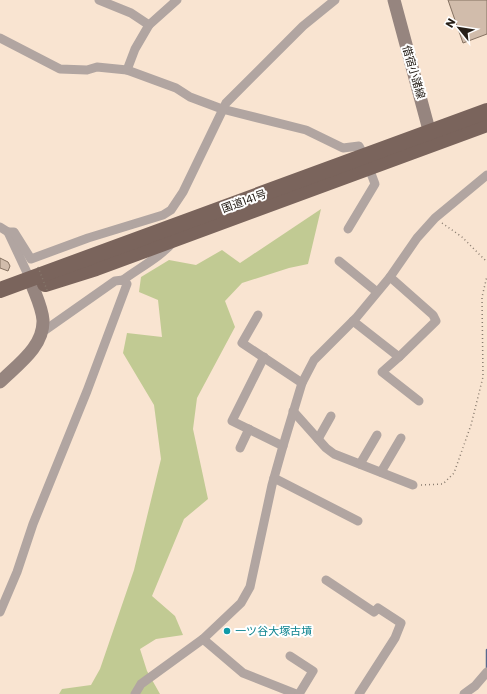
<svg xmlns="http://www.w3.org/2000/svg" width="487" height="694" font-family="Poppins,'Noto Sans JP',sans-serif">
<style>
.green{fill:#c1ca93}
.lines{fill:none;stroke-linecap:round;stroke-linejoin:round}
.stream{stroke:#596a8d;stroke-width:2.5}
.building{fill:#d1bcab;stroke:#847161}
.path{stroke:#897c6f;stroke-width:1.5;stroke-dasharray:1 3;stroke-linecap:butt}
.minor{stroke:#b1a5a1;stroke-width:9}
.secondary{stroke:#96857f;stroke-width:13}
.trunk{stroke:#7a645c;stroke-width:16}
.path-bridge{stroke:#897c6f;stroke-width:1.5;stroke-dasharray:1 3;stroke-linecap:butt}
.culture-dot{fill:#0f9aa8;stroke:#fff;stroke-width:1.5}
.labels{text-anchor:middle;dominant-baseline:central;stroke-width:4;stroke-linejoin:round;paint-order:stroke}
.street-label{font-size:11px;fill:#272019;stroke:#fff}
.culture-label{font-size:11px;fill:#0d838f;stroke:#fff;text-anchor:start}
</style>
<rect width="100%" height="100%" fill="#f9e4d1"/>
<!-- green -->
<polygon class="green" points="321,209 308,264 289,268 242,283 225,301 235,327 197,398 193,429 208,499 184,519 152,596 175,616 183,635 156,639 140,649 147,671 160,694 59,694 62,689 91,685 100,669 134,570 161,459 154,405 123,353 127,333 162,337 158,300 139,292 141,277 169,260 196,265 222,250 240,263"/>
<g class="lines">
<!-- stream -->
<polyline class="stream" points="487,669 487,650"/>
</g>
<!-- building -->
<g class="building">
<polygon points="448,0 487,0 487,34 463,43"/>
<polygon points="0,258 8,262 10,266 8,271 0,268"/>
</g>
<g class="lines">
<!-- path -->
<g class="path">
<polyline points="442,223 462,237 487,262"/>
<polyline points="421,485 443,484 454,473 471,425 483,377 482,297 487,276"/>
</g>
<!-- minor -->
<g class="minor">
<polyline points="99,0 131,13 149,25"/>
<polyline points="0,38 60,69 87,70 97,67 127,70 176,88 190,97 222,109 306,130 343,148 359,146 364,156"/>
<polyline points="127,70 135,49 149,25 177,0"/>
<polyline points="0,227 8,232 30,279"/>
<polyline points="348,229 375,184 369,168"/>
<polyline points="8,232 14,232 31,259 88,238 163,215 171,210 183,192 226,103 303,26 335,0"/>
<polyline points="339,261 377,292"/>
<path d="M123 280C139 268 162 256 174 241"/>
<polyline points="258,315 242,343 302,383"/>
<polyline points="353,321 399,357 436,321 433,315 390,277"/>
<polyline points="264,357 232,421 283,446"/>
<polyline points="399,357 382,372 419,401"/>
<polyline points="293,411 326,448 334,454 413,485"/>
<polyline points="318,439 331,416"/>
<polyline points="240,448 249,429"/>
<polyline points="360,464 377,435"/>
<polyline points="381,472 401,438"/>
<polyline points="274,478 358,521"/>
<polyline points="326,580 374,612 378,608 401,623 395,638 359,694"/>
<polyline points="0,612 17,572 33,524 87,391 127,284 123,280 115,281 41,333"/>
<polyline points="203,639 243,673 296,694"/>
<polyline points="290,656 313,671 299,694"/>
<polyline points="135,694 141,684 203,639 241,603 250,587 272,485 283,446 302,383 314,360 356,318 390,277 417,238 435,218 487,175"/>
<polyline points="464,694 475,686 487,672"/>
</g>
<!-- secondary -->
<g class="secondary">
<polyline points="394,0 432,141"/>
<path d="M0 382C17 365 44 347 43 320 42 306 34 292 30 279"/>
</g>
<!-- trunk -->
<g class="trunk">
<polyline points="45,284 96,268 487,124"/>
<polyline points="0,290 487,111"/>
</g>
<!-- path-bridge -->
<polyline class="path-bridge" points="38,267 47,290"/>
</g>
<!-- markers -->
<circle class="culture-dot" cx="227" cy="631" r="4"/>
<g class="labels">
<!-- street labels -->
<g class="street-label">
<text transform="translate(414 72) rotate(74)">借宿小諸線</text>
<text transform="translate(244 201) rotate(-20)">国道141号</text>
</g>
<!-- culture labels -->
<g class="culture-label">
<text x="235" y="631">一ツ谷大塚古墳</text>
</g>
</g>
<!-- north arrow -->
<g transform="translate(459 28) rotate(300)" stroke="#ffffff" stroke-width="3" paint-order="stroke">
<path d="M0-3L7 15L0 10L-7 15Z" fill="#272019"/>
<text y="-6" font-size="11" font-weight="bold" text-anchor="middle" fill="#272019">N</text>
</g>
</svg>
